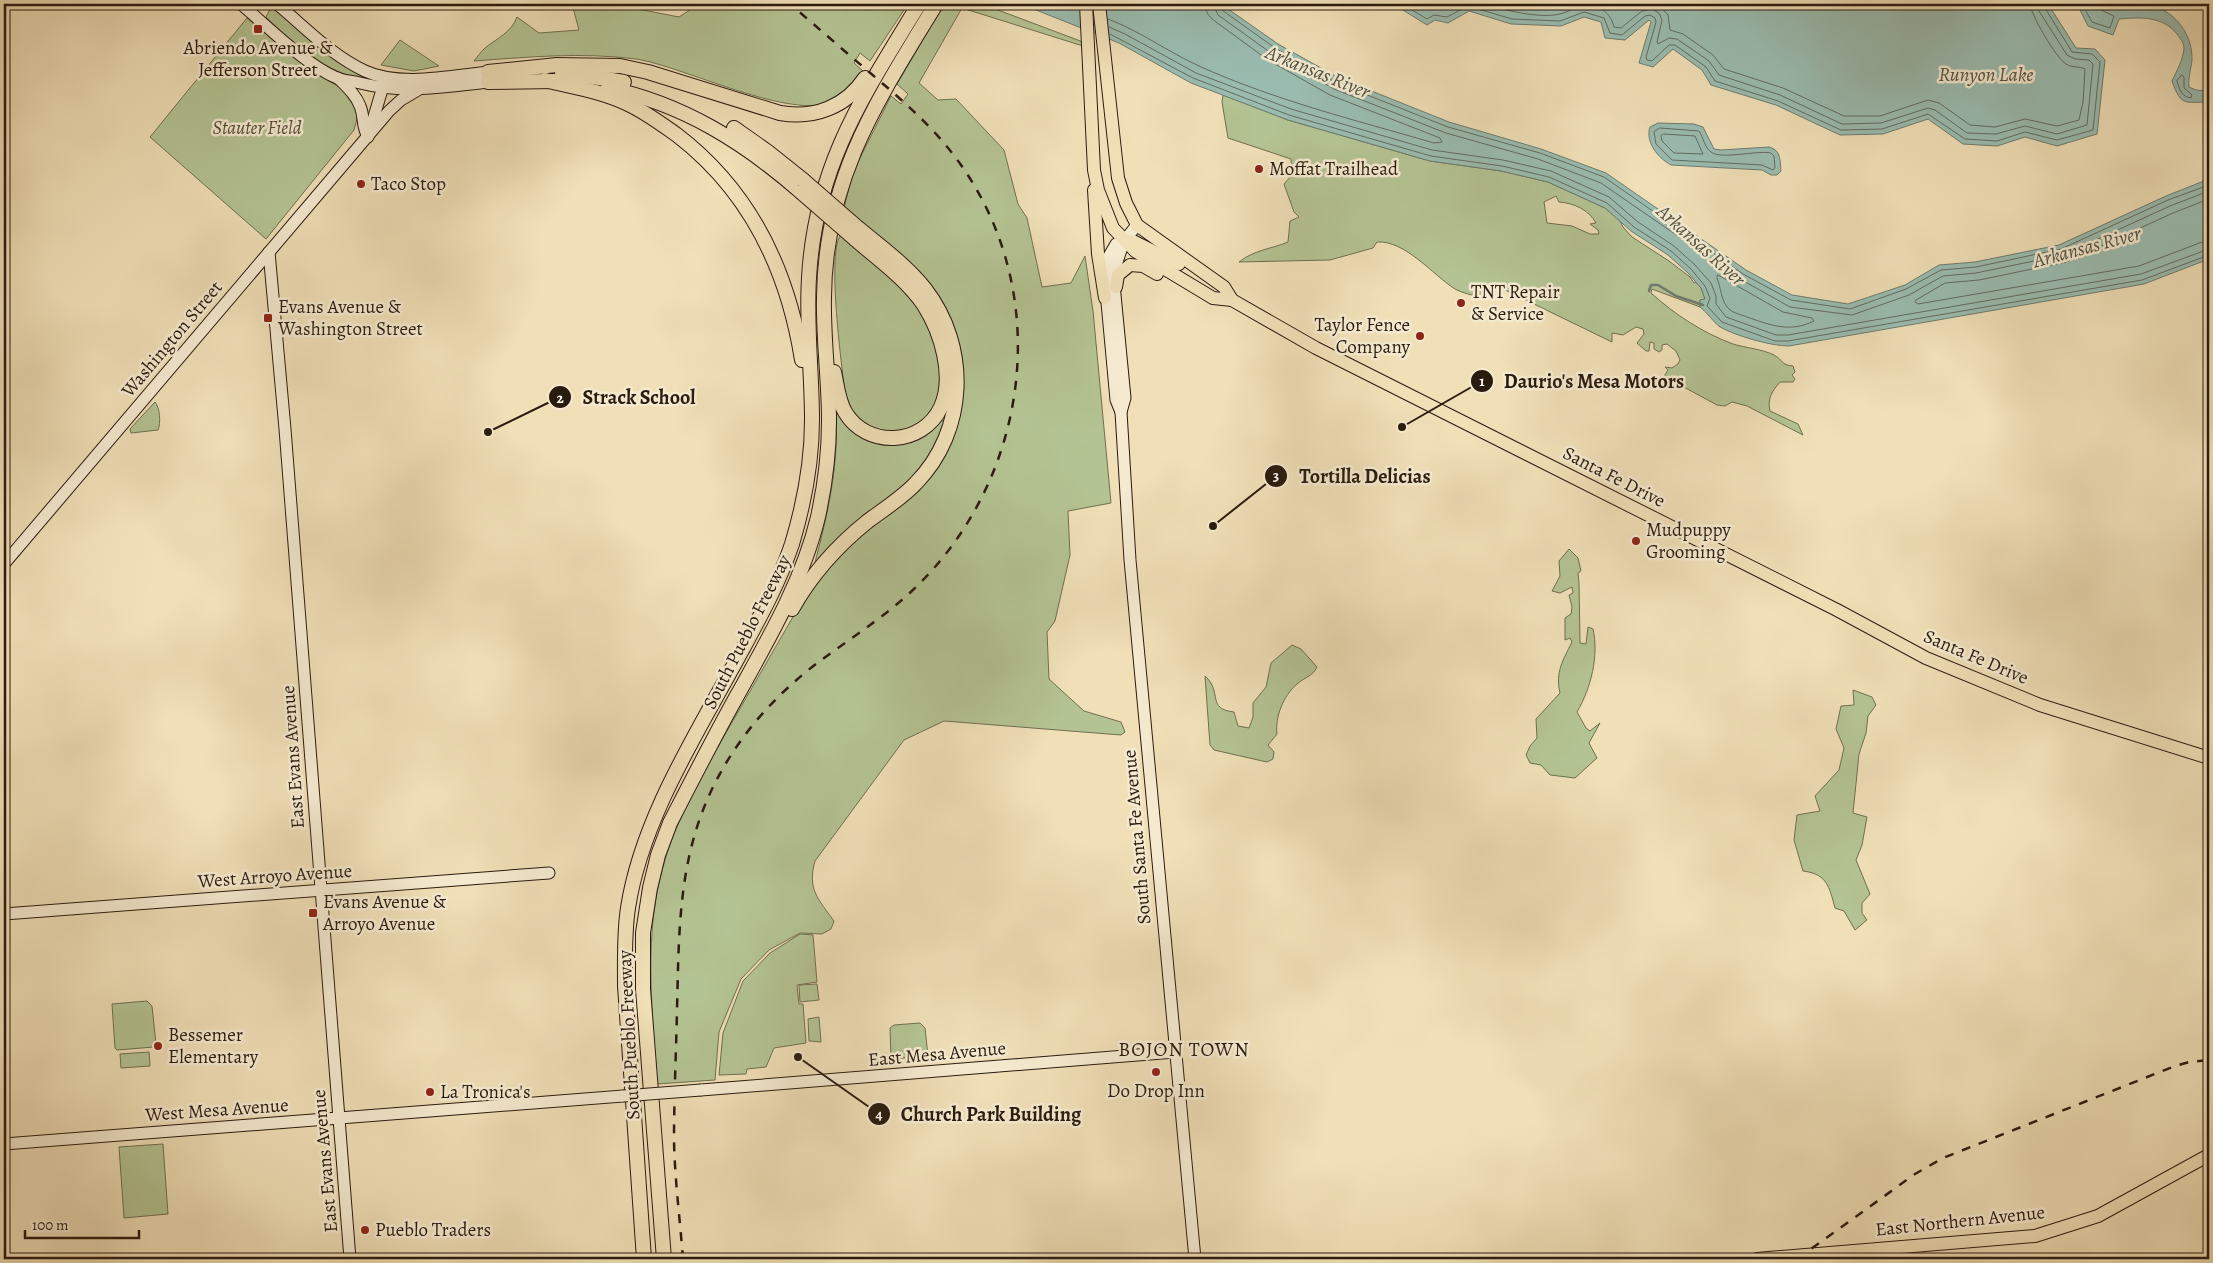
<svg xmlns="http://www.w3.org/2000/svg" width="2213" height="1263" font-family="Alegreya,serif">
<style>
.green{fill:#b4c393;stroke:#6f6f51;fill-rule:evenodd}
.water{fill:#9abcb0;stroke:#6d7c70}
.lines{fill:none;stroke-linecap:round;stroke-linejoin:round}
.shore{stroke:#626c60;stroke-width:1}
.stream{stroke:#6d7c70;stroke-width:2.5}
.secondary-casing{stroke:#2a1b0f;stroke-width:13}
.primary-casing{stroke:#2a1b0f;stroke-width:14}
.highway-casing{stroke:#2a1b0f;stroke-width:16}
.secondary{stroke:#f5ead0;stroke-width:11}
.primary{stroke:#f0dfb7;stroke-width:12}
.highway{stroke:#f0dfb7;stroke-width:14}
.rail{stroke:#2a1b0f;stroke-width:2.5;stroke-dasharray:9 9;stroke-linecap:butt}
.secondary-bridge-casing{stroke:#2a1b0f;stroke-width:13;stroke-linecap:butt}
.highway-bridge-casing{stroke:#2a1b0f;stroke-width:16;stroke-linecap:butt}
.secondary-bridge{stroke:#f5ead0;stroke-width:11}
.highway-bridge{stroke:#f0dfb7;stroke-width:14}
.poi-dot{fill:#8f2418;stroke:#f5ead0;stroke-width:2}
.labels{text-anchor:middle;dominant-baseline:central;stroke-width:5;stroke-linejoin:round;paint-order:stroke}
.poi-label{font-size:19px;fill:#2a1b0f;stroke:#f5ead0;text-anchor:start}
.park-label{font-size:19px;font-style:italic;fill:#534d37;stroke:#f5ead0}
.street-label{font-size:19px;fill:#2a1b0f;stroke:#f5ead0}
.water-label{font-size:20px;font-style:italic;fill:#515347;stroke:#f5ead0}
.neighbourhood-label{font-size:20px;letter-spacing:1px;fill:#2a1b0f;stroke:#f5ead0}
.leader{fill:none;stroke:#2a1b0f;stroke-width:2}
.callout-dot{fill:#2a1b0f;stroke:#f5ead0;stroke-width:2}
.mark-label{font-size:15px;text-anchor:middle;font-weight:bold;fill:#fff}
.callout-label{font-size:20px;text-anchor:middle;font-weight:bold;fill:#2a1b0f;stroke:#f5ead0;stroke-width:5;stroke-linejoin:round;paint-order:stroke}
</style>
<rect width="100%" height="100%" fill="#f0dfb7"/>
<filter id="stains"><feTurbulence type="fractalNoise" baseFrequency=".004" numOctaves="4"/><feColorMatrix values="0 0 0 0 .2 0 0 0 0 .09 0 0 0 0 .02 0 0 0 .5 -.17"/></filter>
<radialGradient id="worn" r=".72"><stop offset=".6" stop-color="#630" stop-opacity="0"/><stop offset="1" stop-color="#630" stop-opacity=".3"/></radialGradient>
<!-- green -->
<g class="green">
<path d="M572 4H612L679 17 699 4H908L870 61 860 53 854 63 864 72C855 82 847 94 834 101 793 122 683 66 636 59 582 52 528 57 474 61 477 57 481 52 485 48 496 39 512 32 517 17L539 33 579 30Z"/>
<path d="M944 4H982L1083 42V46L962 8 919 83 938 100 956 99 1004 150 1018 204 1027 218 1042 287 1071 283 1085 256 1093 311 1111 503 1068 511 1070 555 1055 621 1047 632 1049 679 1084 711 1121 722 1125 732 1121 735 944 721 904 740 815 861C807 889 818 899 834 921L831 929 822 934 800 933 769 950 741 979 719 1032 715 1080 657 1084C653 1017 644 945 660 879 672 826 700 778 727 731 753 686 779 641 805 596L822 573 858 537 933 473 960 361 844 209 852 174 891 96 901 104 908 94 897 84Z"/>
<path d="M273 8 334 59 368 78 367 80C327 74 294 44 266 17L270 9Z"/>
<polygon points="247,18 306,67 349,93 358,115 354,130 266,239 150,137"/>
<polygon points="400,40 439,66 414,71 381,65"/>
<path d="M1223 95 1288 120 1430 161 1501 171 1548 182 1605 208 1619 219 1623 227 1632 237 1669 261 1690 277 1694 283 1696 282 1701 288 1705 299 1700 300V307L1652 289 1651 293C1674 314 1703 333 1733 344 1746 348 1762 349 1774 355 1783 360 1781 365 1793 366L1795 372 1792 375 1795 379 1793 382H1780C1772 391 1767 399 1770 411L1798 424 1803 435 1747 406 1732 402 1725 406 1717 405 1669 379 1659 385 1668 370 1665 367 1672 368 1678 364 1680 360 1676 351 1667 344 1662 345V350L1659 352 1654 349V343L1650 342 1649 351H1646L1637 343 1644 334 1643 329 1636 327 1623 335 1612 333V342L1499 287 1481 298C1473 295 1462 293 1455 289 1433 275 1405 240 1377 242L1373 248 1330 260 1239 262C1254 250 1271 249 1288 242L1290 221 1299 217 1294 212 1284 184 1292 175 1291 159 1228 138 1222 102ZM1556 196 1559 202C1574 203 1589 210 1596 223L1590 224 1598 230 1599 234H1590L1572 226 1547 223 1544 202Z"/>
<path d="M842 234 900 286 919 307 933 338 939 360 941 386 936 404 920 426 889 434 862 423 851 412 846 401C843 376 825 246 842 234Z"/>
<path d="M155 402C160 408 161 423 158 430L131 433 130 429Z"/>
<path d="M836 411H838L875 441 945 420 935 449 906 486 814 566C828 514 839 465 836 411Z"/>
<path d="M1569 549 1578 558 1581 571 1578 573 1579 583 1580 643 1586 644 1588 627 1593 629C1599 656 1591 688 1577 712L1586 728 1590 731 1600 723 1589 743 1597 758 1575 778 1550 775 1541 765 1530 763 1526 755 1530 746 1537 738 1536 719 1560 693C1555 672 1563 660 1572 642L1570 638 1565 640V618L1571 614 1572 607 1569 595 1573 593 1572 587 1560 593 1552 591 1560 576 1559 561Z"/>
<path d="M1292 645 1301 649 1317 667C1312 677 1305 677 1297 684 1283 696 1275 717 1277 734L1268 745 1274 752 1273 759 1267 762 1214 750 1210 745 1205 676C1223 692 1206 709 1234 712L1238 726 1249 728 1253 717V703L1266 687 1271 663Z"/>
<path d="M1853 690 1872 697 1876 705 1868 716 1866 733 1859 754 1853 813 1867 817 1862 845 1856 860 1870 894 1862 903V913L1867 920 1855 930 1844 911 1835 908C1829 886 1827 874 1803 871L1794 840 1797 815 1820 811 1815 796 1839 770 1844 748 1836 729 1841 706 1854 705Z"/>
<polygon points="800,934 813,935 817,982 797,985 799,1004 803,1004 806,1043 774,1048 766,1067 747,1069 746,1074 719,1075 723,1033 743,981 770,953"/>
<polygon points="817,984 819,1000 800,1002 799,985"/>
<polygon points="147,1001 152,1006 156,1044 154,1047 117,1050 115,1048 112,1004"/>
<polygon points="819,1017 821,1042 809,1041 808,1019"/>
<polygon points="920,1023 925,1028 928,1056 891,1059 890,1028 894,1025"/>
<polygon points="149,1052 150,1066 121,1068 120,1054"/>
<polygon points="163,1144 168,1214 124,1218 119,1147"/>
</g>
<!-- water -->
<g class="water">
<path d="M1021 4H1221L1278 44 1339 78 1449 122 1541 149 1606 173 1746 270 1792 295 1848 304 1905 285 1939 265 1975 262 2059 245 2166 196 2209 179V259L2144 284 1789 346C1771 346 1736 336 1720 327 1713 322 1708 313 1700 307V300L1705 299 1701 288 1688 273 1668 255 1631 231 1605 208 1548 182 1501 171 1430 161 1288 120 1191 83 1119 43Z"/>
<polygon points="1396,4 2048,4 2076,48 2095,49 2105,60 2097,134 2057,146 2025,137 1997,146 1963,144 1928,119 1883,134 1840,135 1776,105 1711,85 1702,70 1673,49 1653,67 1639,63 1651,22 1649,20 1625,40 1605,38 1601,22 1584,17 1561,26 1511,24 1469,11 1448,23 1435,20 1427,25 1398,7"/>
<path d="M2077 4H2103V6C2117 12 2127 4 2141 4 2170 5 2193 31 2192 60 2191 69 2188 78 2189 87L2196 90 2209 91V102C2185 102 2181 107 2172 81 2176 72 2184 58 2184 48 2184 43 2180 38 2177 34 2163 16 2140 17 2119 19L2113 35 2088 26Z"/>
<path d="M1658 123 1694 124 1703 127 1714 149 1721 150 1769 147C1781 150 1780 160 1781 171L1777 175H1771L1762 170 1671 165C1658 158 1645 142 1650 127Z"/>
</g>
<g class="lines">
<!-- shore -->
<g class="shore">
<polyline points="1213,4 1218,15 1271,53 1334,89 1446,133 1538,159 1601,183 1740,279 1790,307 1852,315 1909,295 1943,276 1976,273 2063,255 2170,206 2209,191"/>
<polyline points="1220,4 1222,10 1275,48 1337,83 1448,127 1540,153 1604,177 1743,274 1791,300 1850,309 1906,289 1941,270 1976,267 2061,249 2168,200 2209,185"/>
<polyline points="1402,4 1427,19 1434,15 1447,17 1468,6 1512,19 1560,21 1584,12 1604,18 1610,33 1622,35 1645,16 1650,15 1655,18 1656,22 1646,57 1647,60 1652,61 1669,45 1675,45 1706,67 1715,81 1778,101 1841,130 1882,129 1928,114 1965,139 1997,141 2025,132 2057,140 2093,130 2100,62 2092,54 2072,52 2045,8 2044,4"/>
<path d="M1484 4C1504 10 1540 19 1560 14 1569 12 1577 5 1586 6 1602 7 1610 12 1614 27L1621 28 1642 11 1652 9 1659 13 1662 20 1657 42 1658 44 1669 38 1677 39 1709 61 1719 75 1780 95 1842 124 1881 123 1928 108 1935 110 1967 133 1996 134 2025 126 2057 134 2087 125 2093 64 2089 60 2075 59 2067 55 2039 11 2038 4"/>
<polyline points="1509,4 1557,7 1566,4"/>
<path d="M1658 4 1668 15 1670 30 1683 34 1713 55 1724 69 1783 88 1844 116H1880L1928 100 1939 103 1970 125 1995 127 2025 119 2057 126 2079 120 2083 102 2085 69C2079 66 2072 68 2066 64 2056 58 2031 15 2030 4"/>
<polyline points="2082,4 2092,22 2110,28 2114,16 2101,10 2099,4"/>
<path d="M1108 19C1140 31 1168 52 1199 66 1274 100 1355 120 1434 143L1442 142 1440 138 1330 95 1268 60 1212 19 1207 13 1206 4"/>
<polyline points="1109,27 1125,34 1196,73 1291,109 1432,150 1503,160 1551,171 1609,197 1638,222 1674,246 1695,265 1711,283 1716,296 1716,304 1726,317 1776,335 1788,335 2141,274 2209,249"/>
<polyline points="1110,34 1193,78 1289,115 1431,156 1502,166 1549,177 1607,203 1634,227 1671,251 1691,269 1705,286 1710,298 1707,306 1722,322 1775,341 1788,341 2142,280 2209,255"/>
<path d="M2182 75 2184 77V88L2192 95 2191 98C2182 97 2179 89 2177 81Z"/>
<path d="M1660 128 1699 131C1703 137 1705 148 1711 152 1721 160 1757 150 1771 153L1774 156 1775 168 1773 170 1762 165 1672 160 1656 144 1654 132Z"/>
<polygon points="1664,134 1695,136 1703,154 1674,153 1662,141 1661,136"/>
<polyline points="2209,199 2173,213 2066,262 1979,280 1945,283 1916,300 1915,302 1918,304 2139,266 2202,242 2209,241"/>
<path d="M1718 275 1783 312 1812 318 1814 321C1790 333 1770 325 1747 317 1742 315 1733 313 1729 309 1721 302 1721 287 1717 278Z"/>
</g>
<!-- stream -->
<polyline class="stream" points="1649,291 1651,285 1658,285 1676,296 1703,305"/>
<!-- secondary casing -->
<g class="secondary-casing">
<g id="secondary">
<path d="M241 4C267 26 306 65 337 78 344 81 352 81 360 83 403 94 444 87 488 82"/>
<path d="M277 4C305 27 332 56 365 71 399 87 451 76 488 72"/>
<path d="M338 78C347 87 356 95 360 106 365 118 361 124 368 137"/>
<polyline points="370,130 384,83"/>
<polyline points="1124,241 1113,274 1125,398 1121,412 1130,560 1195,1259"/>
<polyline points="269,252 285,429 350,1259"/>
<polyline points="1121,412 1116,400 1105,281 1109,256 1116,244 1124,241 1137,225"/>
<polyline points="4,564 389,111 401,100 418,90"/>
<polyline points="4,914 549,873"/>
<polyline points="701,1090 1175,1052"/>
<polyline points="4,1144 623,1096"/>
</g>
</g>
<!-- primary casing -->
<g class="primary-casing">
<g id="primary">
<polyline points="1086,4 1094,170 1098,190 1113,228 1135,251 1213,298 1232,300 1316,348 1837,610 1926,658 2040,705 2209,758"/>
<polyline points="1099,4 1118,178 1126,203 1137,225 1224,287 1232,300"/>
<polyline points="1094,190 1098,254 1105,298"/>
<polyline points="1129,241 1135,242 1179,264"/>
<polyline points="1116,287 1118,275 1130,265 1143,266 1157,274"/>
<polyline points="1757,1259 2035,1236 2098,1216 2209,1155"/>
</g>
</g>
<!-- highway casing -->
<g class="highway-casing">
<g id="highway">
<path d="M488 72 557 65 620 66 648 72 780 113C814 119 846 107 865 78"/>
<polyline points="562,72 624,82"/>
<path d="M545 80C573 87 600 91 626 103 644 111 660 123 677 135 750 191 788 271 802 360"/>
<polyline points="488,82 555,81"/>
<path d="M608 88C683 104 744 142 801 192"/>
<polyline points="734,128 768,152 803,180"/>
<path d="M834 372C837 385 838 400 845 412 867 449 923 446 941 407 955 376 941 332 924 305 906 279 879 260 855 239"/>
<path d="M792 609C811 575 838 545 868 521 884 509 902 498 916 483 967 431 970 347 925 289 907 266 881 247 858 228"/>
<path d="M644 1259 625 986C625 960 624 934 628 908 641 822 694 738 735 663 756 624 778 586 792 544 804 504 812 462 812 420 812 373 806 326 809 278 815 166 863 96 919 4"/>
<path d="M664 1259 643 989V933L650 888 658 855 670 823C692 780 714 737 738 694 769 638 803 580 818 517 825 485 829 453 829 421 829 379 823 338 824 297 825 178 877 101 936 4"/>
</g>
</g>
<!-- secondary -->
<use href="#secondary" class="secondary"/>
<!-- primary -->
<use href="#primary" class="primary"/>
<!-- highway -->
<use href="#highway" class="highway"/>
<!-- rail -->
<g class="rail">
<path d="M683 1259C680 1220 675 1181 674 1142 674 1098 676 1054 677 1010 679 931 678 859 713 787 737 738 773 697 816 664 849 639 885 617 915 588 1029 478 1054 297 961 165 935 128 902 100 868 71 842 49 816 26 790 4"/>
<polyline points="1797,1259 1915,1174 1943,1158 2175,1066 2189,1062 2209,1060"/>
</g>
<!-- secondary-bridge casing -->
<g class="secondary-bridge-casing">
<polyline id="secondary-bridge" points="623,1096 701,1090"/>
</g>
<!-- highway-bridge casing -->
<g class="highway-bridge-casing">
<g id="highway-bridge">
<polyline points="803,180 858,228"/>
<polyline points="801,192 855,239"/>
</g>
</g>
<!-- secondary-bridge -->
<use href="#secondary-bridge" class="secondary-bridge"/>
<!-- highway-bridge -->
<use href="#highway-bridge" class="highway-bridge"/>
</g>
<!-- markers -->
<g class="poi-dot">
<rect x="253" y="24" width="10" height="10" rx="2.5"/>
<circle cx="1259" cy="169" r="5"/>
<circle cx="361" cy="184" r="5"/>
<circle cx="1461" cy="303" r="5"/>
<rect x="263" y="313" width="10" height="10" rx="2.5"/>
<circle cx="1420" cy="336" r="5"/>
<circle cx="1636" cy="541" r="5"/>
<rect x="308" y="908" width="10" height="10" rx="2.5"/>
<circle cx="158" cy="1046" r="5"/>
<circle cx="1156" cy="1072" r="5"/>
<circle cx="430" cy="1092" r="5"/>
<circle cx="365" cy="1230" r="5"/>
</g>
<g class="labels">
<!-- poi labels -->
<g class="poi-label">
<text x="258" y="48" text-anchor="middle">Abriendo Avenue &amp;<tspan x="258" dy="22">Jefferson Street</tspan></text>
<text x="1269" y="169">Moffat Trailhead</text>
<text x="371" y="184">Taco Stop</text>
<text x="1471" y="292">TNT Repair<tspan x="1471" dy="22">&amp; Service</tspan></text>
<text x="278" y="307">Evans Avenue &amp;<tspan x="278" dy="22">Washington Street</tspan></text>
<text x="1410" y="325" text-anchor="end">Taylor Fence<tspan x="1410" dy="22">Company</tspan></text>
<text x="1646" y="530">Mudpuppy<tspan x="1646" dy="22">Grooming</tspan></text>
<text x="323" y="902">Evans Avenue &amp;<tspan x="323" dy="22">Arroyo Avenue</tspan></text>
<text x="168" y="1035">Bessemer<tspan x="168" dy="22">Elementary</tspan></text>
<text x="1156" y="1091" text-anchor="middle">Do Drop Inn</text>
<text x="440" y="1092">La Tronica's</text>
<text x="375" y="1230">Pueblo Traders</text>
</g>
<!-- park labels -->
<g class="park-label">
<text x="257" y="128">Stauter Field</text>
</g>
<!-- street labels -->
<g class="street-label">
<text transform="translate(172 339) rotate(-50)">Washington Street</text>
<text transform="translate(1614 477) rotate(27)">Santa Fe Drive</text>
<text transform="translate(747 632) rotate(-63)">South Pueblo Freeway</text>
<text transform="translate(1976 657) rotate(23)">Santa Fe Drive</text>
<text transform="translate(293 757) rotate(-94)">East Evans Avenue</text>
<text transform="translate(1137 837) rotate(-95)">South Santa Fe Avenue</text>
<text transform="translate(275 876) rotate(-4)">West Arroyo Avenue</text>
<text transform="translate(629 1035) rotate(-93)">South Pueblo Freeway</text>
<text transform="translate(937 1054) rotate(-5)">East Mesa Avenue</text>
<text transform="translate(217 1110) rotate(-4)">West Mesa Avenue</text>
<text transform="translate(325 1161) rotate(-95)">East Evans Avenue</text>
<text transform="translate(1960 1221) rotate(-6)">East Northern Avenue</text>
</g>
<!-- water labels -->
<g class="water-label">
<text transform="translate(1318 72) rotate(22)">Arkansas River</text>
<text x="1986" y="74">Runyon Lake</text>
<text transform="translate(1701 245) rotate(42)">Arkansas River</text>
<text transform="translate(2087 247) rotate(-15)">Arkansas River</text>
</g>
<!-- neighbourhood labels -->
<g class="neighbourhood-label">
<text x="1184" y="1049">BOJON TOWN</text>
</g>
</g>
<!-- callouts -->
<path class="leader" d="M1402 427L1482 381M488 432L560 397M1213 526L1276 476M798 1057L879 1114"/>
<g class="callout-dot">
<circle cx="1402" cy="427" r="5"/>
<circle cx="488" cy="432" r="5"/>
<circle cx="1213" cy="526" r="5"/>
<circle cx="798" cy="1057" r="5"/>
<circle cx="1482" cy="381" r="12"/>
<circle cx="560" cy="397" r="12"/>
<circle cx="1276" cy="476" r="12"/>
<circle cx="879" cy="1114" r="12"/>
</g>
<g class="mark-label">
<text x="1482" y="386">1</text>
<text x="560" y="403">2</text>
<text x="1276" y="481">3</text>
<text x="879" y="1119">4</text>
</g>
<g class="callout-label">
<text x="1594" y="388">Daurio's Mesa Motors</text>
<text x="639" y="404">Strack School</text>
<text x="1365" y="483">Tortilla Delicias</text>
<text x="991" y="1121">Church Park Building</text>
</g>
<!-- margin -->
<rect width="2213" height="1263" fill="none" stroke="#f0dfb7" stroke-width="20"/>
<rect x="5" y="5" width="2203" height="1253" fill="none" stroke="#2a1b0f" stroke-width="2.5"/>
<rect x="10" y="10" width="2193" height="1243" fill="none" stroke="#2a1b0f"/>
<!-- scale -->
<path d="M25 1230v8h114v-8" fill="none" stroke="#2a1b0f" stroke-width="2.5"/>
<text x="32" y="1230" font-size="15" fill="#2a1b0f" stroke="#f5ead0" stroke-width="4" paint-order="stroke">100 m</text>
<rect width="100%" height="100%" filter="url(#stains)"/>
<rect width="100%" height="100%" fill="url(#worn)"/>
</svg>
